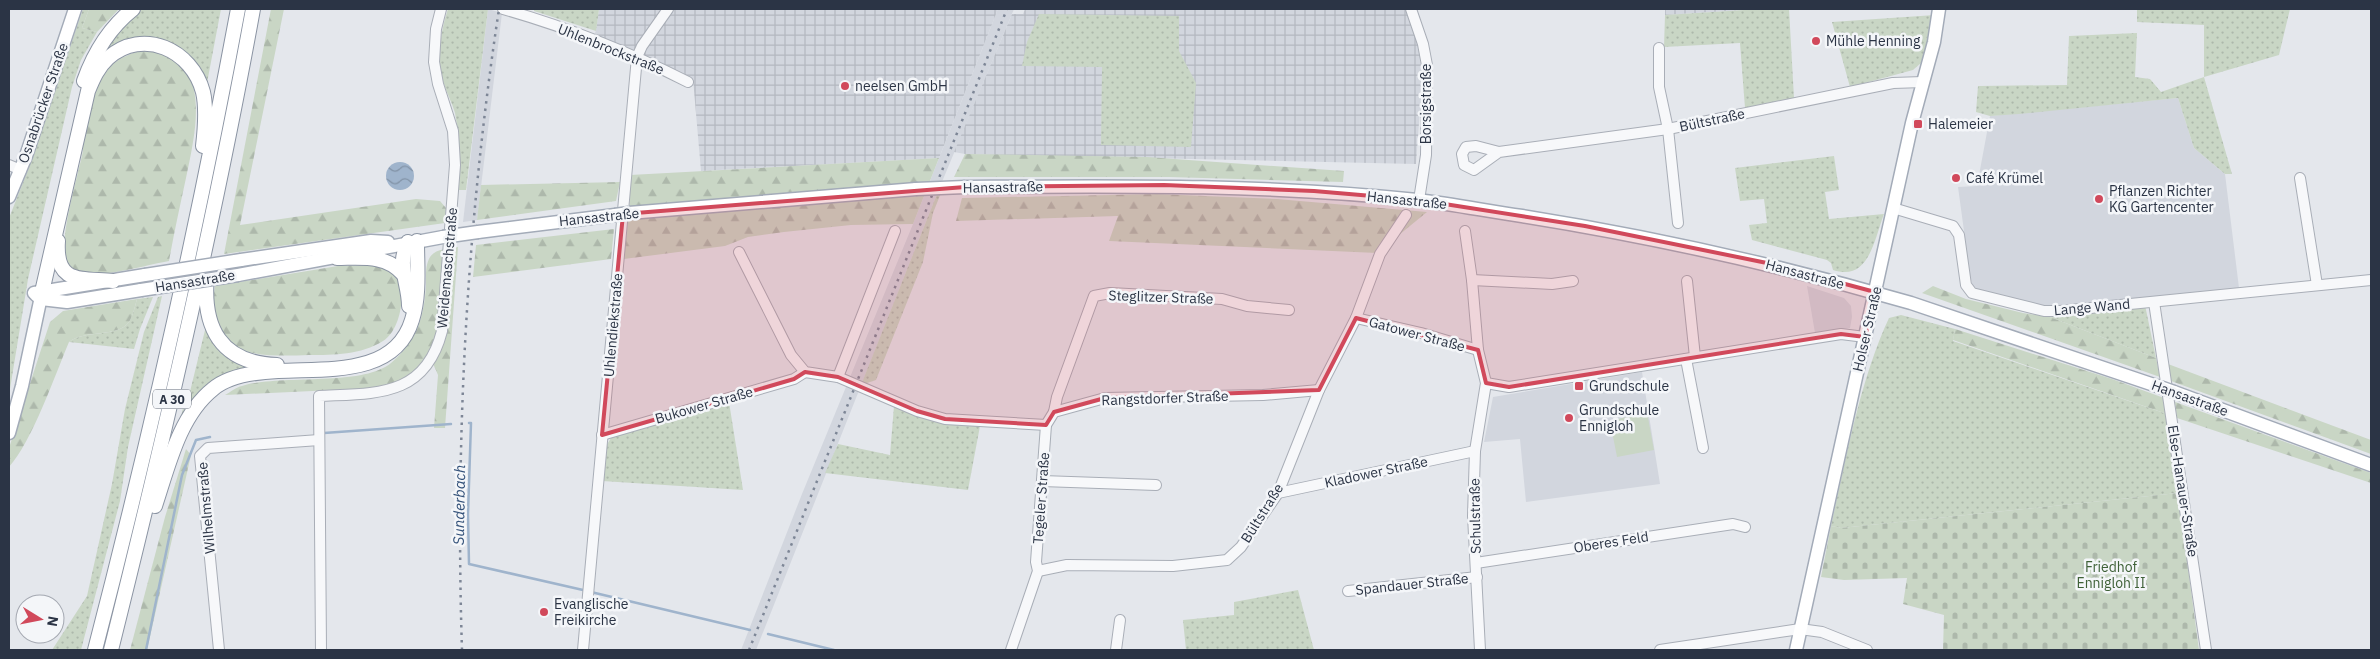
<svg xmlns="http://www.w3.org/2000/svg" width="2380" height="659" font-family="'IBM Plex Sans',sans-serif">
<style>
.built{fill:#d2d6de}
.industrial{fill:url(#industrial-grid)}
.grass{fill:url(#grass-dots)}
.forest{fill:url(#forest-firs)}
.cemetery{fill:url(#cemetery-stones)}
.pitch{fill:#c9d6c5}
.water{fill:url(#water-waves)}
.lines{fill:none;stroke-linecap:round;stroke-linejoin:round}
.stream{stroke:#9fb4cc;stroke-width:2.5}
.minor-casing{stroke:#a9aeb7;stroke-width:12}
.major-casing{stroke:#a3abb8;stroke-width:15}
.highway-casing{stroke:#8b94a3;stroke-width:16}
.minor{stroke:#f7f8fa;stroke-width:10}
.major{stroke:#fff;stroke-width:12}
.highway{stroke:#fff;stroke-width:14}
.rail{stroke:#7d8696;stroke-width:2.5;stroke-dasharray:2.5 5;stroke-linecap:butt}
.major-bridge-casing{stroke:#a3abb8;stroke-width:15;stroke-linecap:butt}
.major-bridge{stroke:#fff;stroke-width:12}
.marked{fill:#d1495b;fill-opacity:0.2;stroke:#d1495b;stroke-width:4;stroke-linejoin:round}
.poi-dot{fill:#d1495b;stroke:#f4f6f9;stroke-width:2}
.labels{text-anchor:middle;dominant-baseline:central;stroke-width:5;stroke-linejoin:round;paint-order:stroke}
.shield{fill:#f4f6f9;stroke:#676e7b;stroke-width:1}
.shield-label{font-size:12px;font-weight:bold;fill:#2b3445}
.poi-label{font-size:14px;fill:#2b3445;stroke:#f4f6f9;text-anchor:start}
.street-label{font-size:14px;fill:#2b3445;stroke:#f4f6f9}
.park-label{font-size:14px;fill:#3f6138;stroke:#f4f6f9}
.water-label{font-size:15px;font-style:italic;fill:#34527a;stroke:#f4f6f9}
</style>
<defs>
<pattern id="industrial-grid" width="8" height="8" patternUnits="userSpaceOnUse" patternTransform="scale(1.25)"><rect width="8" height="8" fill="#d2d6de"/><path d="M0 4h8M4 0v8" fill="none" stroke="#b4b8c0"/></pattern>
<pattern id="grass-dots" width="8" height="8" patternUnits="userSpaceOnUse" patternTransform="scale(1.25)"><rect width="8" height="8" fill="#c9d6c5"/><path d="M2 2h.1M6 6h.1" fill="none" stroke="#adb8ab" stroke-width="1.8" stroke-linecap="round"/></pattern>
<pattern id="forest-firs" width="22" height="20" patternUnits="userSpaceOnUse" patternTransform="scale(1.25)"><rect width="22" height="20" fill="#c9d6c5"/><path d="M5 1l3.5 6h-7zM16 11l3.5 6h-7z" fill="#adb8ab"/></pattern>
<pattern id="cemetery-stones" width="16" height="16" patternUnits="userSpaceOnUse" patternTransform="scale(1.25)"><rect width="16" height="16" fill="#c9d6c5"/><path d="M2 7V4a2 2 0 0 1 4 0v3zM10 15v-3a2 2 0 0 1 4 0v3z" fill="#adb8ab"/></pattern>
<pattern id="water-waves" width="16" height="10" patternUnits="userSpaceOnUse" patternTransform="scale(1.25)"><rect width="16" height="10" fill="#9fb4cc"/><path d="M0 5q4-4 8 0t8 0" fill="none" stroke="#8293a7"/></pattern>
</defs>
<rect width="100%" height="100%" fill="#e4e7ec"/>
<!-- built -->
<g class="built">
<polygon points="488,9 502,13 477,220 463,222"/>
<polygon points="998,9 1014,9 939,189 756,650 741,650 802,494 913,224"/>
<polygon points="2178,98 2194,148 2225,174 2239,288 2049,308 1974,291 1970,275 1958,187 1977,186 1990,116"/>
<polygon points="1807,286 1844,298 1851,306 1852,317 1850,328 1815,333"/>
<polygon points="1642,372 1660,484 1526,502 1520,439 1484,442 1493,397"/>
</g>
<!-- industrial -->
<g class="industrial">
<polygon points="599,9 998,9 939,158 701,171 693,79 661,65 594,44"/>
<polygon points="1025,9 1406,9 1420,48 1423,67 1416,164 965,154 954,152 1012,14 1023,14"/>
<polygon points="1665,9 1760,9 1665,15"/>
</g>
<!-- grass -->
<g class="grass">
<polygon points="83,9 89,9 82,28 97,32 81,60 72,87 28,279 9,395 9,218 28,170"/>
<path d="M139 9H221L207 83C194 58 180 53 156 40L96 66 108 40Z"/>
<path d="M448 9H488L466 190H459C460 164 460 140 455 113 452 102 446 92 443 81 436 59 441 30 448 9Z"/>
<polygon points="534,9 599,9 596,31 534,11"/>
<polygon points="1760,9 1789,9 1794,98 1745,108 1740,43 1664,47 1665,15"/>
<polygon points="2137,9 2290,9 2279,55 2204,77 2232,174 2225,174 2194,148 2178,98 2019,114 1990,116 1976,112 1978,86 2067,85 2069,36 2137,33 2135,77 2150,79 2161,92 2204,77 2204,25 2137,22"/>
<polygon points="1039,14 1179,16 1179,51 1196,83 1191,147 1101,145 1102,67 1022,66 1027,42"/>
<polygon points="1935,15 1921,63 1913,70 1850,87 1832,22"/>
<path d="M1834 156 1839 190 1825 192 1829 219 1884 214C1874 240 1869 282 1833 270L1831 263 1827 260 1752 240 1749 225 1767 223 1764 199 1740 201 1735 168Z"/>
<polygon points="943,188 933,213 923,262 876,380 861,385 939,189"/>
<polygon points="162,296 128,447 120,501 81,650 52,650 87,596 112,484 125,409 144,332 158,297"/>
<path d="M153 297 140 329 134 349 69 342C86 329 117 338 129 322 133 316 135 306 137 299Z"/>
<polygon points="2145,305 2156,358 2050,317"/>
<path d="M1901 315 1955 329 1953 341 2167 414 2178 493 1841 528 1831 526C1846 459 1860 380 1889 318Z"/>
<polygon points="206,326 255,367 238,373 178,429 184,404 187,404"/>
<polygon points="729,402 743,490 602,481 606,446 611,438"/>
<polygon points="894,406 980,426 968,490 825,473 838,444 890,455"/>
<polygon points="1298,590 1314,650 1186,650 1183,620 1234,615 1234,602"/>
</g>
<!-- forest -->
<g class="forest">
<polygon points="89,9 119,9 97,32 82,28"/>
<polygon points="271,9 284,9 240,225 416,199 440,201 446,208 445,223 224,254"/>
<path d="M139 51C216 50 196 130 186 178 180 206 174 233 169 261 145 265 99 280 77 271 69 268 66 261 65 253 61 232 78 175 83 151 83 127 95 79 114 63 122 57 130 54 139 51Z"/>
<polygon points="965,154 1147,157 1344,171 1343,182 1169,177 954,177"/>
<polygon points="939,158 913,224 851,225 784,232 748,237 725,246 624,259 630,199 630,175"/>
<polygon points="620,182 616,201 477,220 481,185"/>
<polygon points="1157,194 1277,199 1427,212 1377,253 1109,241 1118,216 956,221 962,198"/>
<polygon points="614,229 611,259 473,277 476,245"/>
<path d="M458 247 445 428H434L438 375 429 354C416 375 400 383 377 388L225 395C231 392 236 387 242 386 280 374 362 387 391 363 416 342 424 318 426 286 426 277 425 265 430 257 436 248 449 249 458 247Z"/>
<path d="M372 265C381 267 389 268 395 276 408 292 400 331 383 341 361 355 334 355 309 355 257 357 203 358 215 286L338 266Z"/>
<polygon points="1933,286 1966,299 2023,313 2050,317 2156,358 2160,377 1922,293"/>
<path d="M137 299C135 306 133 316 129 322 117 338 86 329 69 342 55 375 32 442 9 467V448L50 322 63 311Z"/>
<polygon points="1955,329 2112,379 2164,398 2167,414 1953,340"/>
<polygon points="2168,364 2371,440 2371,454 2171,381"/>
<polygon points="2175,402 2371,473 2371,483 2177,418"/>
<polygon points="186,449 191,455 147,650 130,650 165,517"/>
</g>
<!-- cemetery -->
<polygon class="cemetery" points="2178,493 2199,650 1943,650 1944,615 1903,604 1907,578 1844,580 1821,577 1831,526 1841,528"/>
<!-- pitch -->
<polygon class="pitch" points="1647,412 1654,450 1617,457 1610,421"/>
<!-- water -->
<circle class="water" cx="400" cy="176" r="14"/>
<g class="lines">
<!-- stream -->
<g class="stream">
<polyline points="469,423 471,423 468,514 469,564 583,590"/>
<polyline points="324,433 451,424"/>
<polyline points="591,592 750,630"/>
<polyline points="768,634 834,650"/>
<polyline points="146,650 182,475 196,440 210,437"/>
</g>
<!-- minor casing -->
<g class="minor-casing">
<g id="minor">
<path d="M503 9C567 27 629 52 688 82"/>
<polyline points="1411,9 1423,44 1427,65 1426,155 1419,200"/>
<polyline points="1659,48 1659,87 1668,129 1678,223"/>
<polyline points="1499,152 1476,146 1466,147 1462,154 1464,165 1474,170 1499,152 1668,129 1893,83 1923,82"/>
<polyline points="9,165 21,170"/>
<polyline points="2300,178 2317,285"/>
<polyline points="1893,208 1953,226 1959,235 1966,285 1972,293 2044,311 2060,311 2371,280"/>
<polyline points="1465,231 1472,280 1478,350 1486,383 1475,451 1473,516 1480,650"/>
<polyline points="739,252 791,355 805,372 838,377 917,411 945,419 1046,425"/>
<polyline points="1472,280 1552,284 1573,281"/>
<polyline points="1687,281 1695,357"/>
<polyline points="2154,302 2206,650"/>
<polyline points="1356,318 1421,333 1478,350"/>
<polyline points="1686,359 1703,448"/>
<polyline points="838,377 895,231"/>
<polyline points="1486,383 1509,387 1841,334 1865,337"/>
<polyline points="1054,412 1057,397 1094,296 1110,293 1222,299 1247,306 1289,310"/>
<polyline points="602,435 794,379 805,372"/>
<polyline points="1042,481 1156,485"/>
<polyline points="1278,493 1475,451"/>
<polyline points="1476,563 1733,524 1745,527"/>
<polyline points="1038,571 1067,565 1173,566 1227,560 1241,547 1278,493 1319,390 1356,318 1380,254 1406,215"/>
<polyline points="1348,591 1477,577"/>
<polyline points="219,650 200,456 208,448 319,440"/>
<path d="M321 650 319 396C375 393 425 398 442 331L455 165 453 131 438 84 434 62 436 29 441 9"/>
<polyline points="583,650 637,57 642,46 668,9"/>
<polyline points="1011,650 1038,571 1036,562 1046,425 1054,412 1105,398 1263,395 1319,390"/>
<polyline points="1116,650 1120,620"/>
<polyline points="1660,650 1800,629 1822,632 1867,650"/>
</g>
</g>
<!-- major casing -->
<g class="major-casing">
<g id="major">
<path d="M965 187C1116 186 1267 184 1417 200 1452 204 1487 211 1522 216 1654 237 1783 266 1911 303L2160 387"/>
<polyline points="9,197 26,156 75,9"/>
<polyline points="629,213 916,189"/>
<polyline points="478,232 615,215"/>
<polyline points="241,260 371,241 388,242"/>
<polyline points="238,275 443,237"/>
<polyline points="34,293 145,275"/>
<polyline points="36,295 41,299 67,302 141,290"/>
<polyline points="2174,392 2371,465"/>
<polyline points="9,433 22,386 42,292"/>
<polyline points="1796,650 1912,123 1934,42 1939,9"/>
</g>
</g>
<!-- highway casing -->
<g class="highway-casing">
<g id="highway">
<path d="M84 81C94 53 109 28 133 9"/>
<path d="M58 241C55 285 81 278 113 281"/>
<path d="M408 242C396 265 409 283 409 306"/>
<path d="M337 258C361 258 386 254 403 274"/>
<path d="M207 275C202 327 220 363 277 365"/>
<path d="M42 292 88 91C93 79 98 67 108 58 143 27 192 50 203 92 207 109 205 129 203 146"/>
<path d="M155 506C168 467 179 416 213 389 229 375 257 372 278 371 325 368 395 377 412 320 420 295 417 267 417 241"/>
<path d="M95 650C150 438 198 224 238 9"/>
<path d="M111 650C164 438 214 224 253 9"/>
</g>
</g>
<!-- minor -->
<use href="#minor" class="minor"/>
<!-- major -->
<use href="#major" class="major"/>
<!-- highway -->
<use href="#highway" class="highway"/>
<!-- rail -->
<g class="rail">
<path d="M462 650C455 437 467 220 499 9"/>
<polyline points="749,650 1007,9"/>
</g>
<!-- major-bridge casing -->
<g class="major-bridge-casing">
<g id="major-bridge">
<polyline points="916,189 965,187"/>
<polyline points="615,215 629,213"/>
<polyline points="443,237 478,232"/>
<polyline points="145,275 241,260"/>
<polyline points="141,290 238,275"/>
<polyline points="2160,387 2174,392"/>
</g>
</g>
<!-- major-bridge -->
<use href="#major-bridge" class="major-bridge"/>
</g>
<!-- marked area -->
<path class="marked" d="M1164 185 1314 191 1419 200 1585 226 1767 263 1875 292 1865 337 1841 334 1509 387 1486 383 1478 350 1356 318 1319 390 1105 398 1054 412 1046 425 945 419 917 411 838 377 805 372 794 379 602 435 623 214 965 187Z"/>
<!-- markers -->
<g class="poi-dot">
<circle cx="1816" cy="41" r="5"/>
<circle cx="845" cy="86" r="5"/>
<rect x="1913" y="119" width="10" height="10" rx="2.5"/>
<circle cx="1956" cy="178" r="5"/>
<circle cx="2099" cy="199" r="5"/>
<rect x="1574" y="381" width="10" height="10" rx="2.5"/>
<circle cx="1569" cy="418" r="5"/>
<circle cx="544" cy="612" r="5"/>
</g>
<g class="labels">
<!-- shield labels -->
<rect class="shield" x="153" y="389.5" width="38" height="19" rx="4"/>
<g class="shield-label">
<text x="172" y="399">A 30</text>
</g>
<!-- poi labels -->
<g class="poi-label">
<text x="1826" y="41">Mühle Henning</text>
<text x="855" y="86">neelsen GmbH</text>
<text x="1928" y="124">Halemeier</text>
<text x="1966" y="178">Café Krümel</text>
<text x="2109" y="191">Pflanzen Richter<tspan x="2109" dy="16">KG Gartencenter</tspan></text>
<text x="1589" y="386">Grundschule</text>
<text x="1579" y="410">Grundschule<tspan x="1579" dy="16">Ennigloh</tspan></text>
<text x="554" y="604">Evanglische<tspan x="554" dy="16">Freikirche</tspan></text>
</g>
<!-- street labels -->
<g class="street-label">
<text transform="translate(611 49) rotate(22)">Uhlenbrockstraße</text>
<text transform="translate(43 103) rotate(-71)">Osnabrücker Straße</text>
<text transform="translate(1426 104) rotate(-90)">Borsigstraße</text>
<text transform="translate(1712 120) rotate(-12)">Bültstraße</text>
<text transform="translate(1003 187) rotate(-1)">Hansastraße</text>
<text transform="translate(1407 200) rotate(6)">Hansastraße</text>
<text transform="translate(599 217) rotate(-6)">Hansastraße</text>
<text transform="translate(447 268) rotate(-85)">Weidemaschstraße</text>
<text transform="translate(1805 274) rotate(15)">Hansastraße</text>
<text transform="translate(195 281) rotate(-9)">Hansastraße</text>
<text transform="translate(1161 297) rotate(2)">Steglitzer Straße</text>
<text transform="translate(2092 307) rotate(-5)">Lange Wand</text>
<text transform="translate(613 325) rotate(-85)">Uhlendiekstraße</text>
<text transform="translate(1867 329) rotate(-77)">Holser Straße</text>
<text transform="translate(1417 334) rotate(15)">Gatower Straße</text>
<text transform="translate(1165 398) rotate(-2)">Rangstdorfer Straße</text>
<text transform="translate(2190 398) rotate(20)">Hansastraße</text>
<text transform="translate(704 405) rotate(-16)">Bukower Straße</text>
<text transform="translate(1376 472) rotate(-12)">Kladower Straße</text>
<text transform="translate(2183 491) rotate(81)">Else-Hanauer-Straße</text>
<text transform="translate(1041 498) rotate(-86)">Tegeler Straße</text>
<text transform="translate(206 508) rotate(-95)">Wilhelmstraße</text>
<text transform="translate(1262 513) rotate(-58)">Bültstraße</text>
<text transform="translate(1475 516) rotate(-91)">Schulstraße</text>
<text transform="translate(1611 542) rotate(-9)">Oberes Feld</text>
<text transform="translate(1412 584) rotate(-6)">Spandauer Straße</text>
</g>
<!-- park labels -->
<g class="park-label">
<text x="2111" y="567">Friedhof<tspan x="2111" dy="16">Ennigloh II</tspan></text>
</g>
<!-- water labels -->
<g class="water-label">
<text transform="translate(459 505) rotate(-89)">Sunderbach</text>
</g>
</g>
<!-- border -->
<rect width="2380" height="659" fill="none" stroke="#2b3445" stroke-width="20"/>
<!-- north arrow -->
<g transform="translate(40 619) rotate(100)"><circle r="24" fill="#f4f6f9" stroke="#a4a8b1"/>
<path d="M0-4L9 19L0 12L-9 19Z" fill="#d1495b"/>
<text y="-8" font-size="14" font-weight="bold" text-anchor="middle" fill="#2b3445">N</text>
</g>
</svg>
